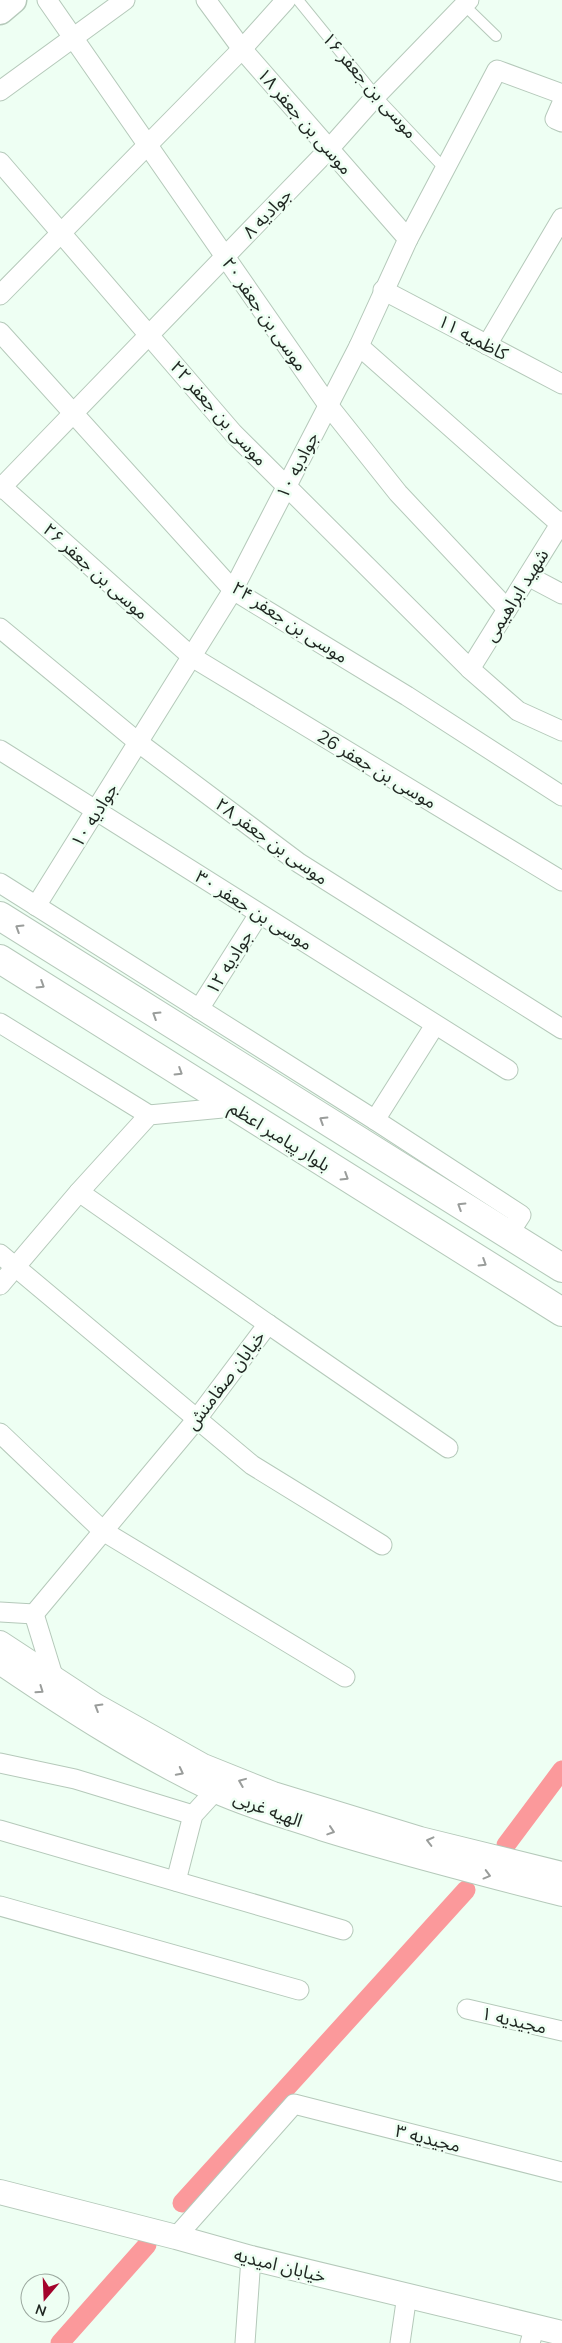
<svg xmlns="http://www.w3.org/2000/svg" width="562" height="2343" font-family="Mulish,'Noto Sans Arabic',sans-serif">
<style>
.lines{fill:none;stroke-linecap:round;stroke-linejoin:round}
.canal{stroke:#fb999b;stroke-width:19}
.service-casing{stroke:#b5c9ba;stroke-width:12}
.minor-casing{stroke:#b5c9ba;stroke-width:21}
.tertiary-casing{stroke:#b5c9ba;stroke-width:26}
.secondary-casing{stroke:#b5c9ba;stroke-width:29}
.primary-casing{stroke:#b5c9ba;stroke-width:30}
.service{stroke:#fff;stroke-width:10}
.minor{stroke:#fff;stroke-width:19}
.tertiary{stroke:#fff;stroke-width:24}
.secondary{stroke:#fff;stroke-width:26}
.primary{stroke:#fff;stroke-width:28}
.oneway{stroke:#9a9d9b}
.labels{text-anchor:middle;dominant-baseline:central;stroke-width:5;stroke-linejoin:round;paint-order:stroke}
.street-label{font-size:18px;fill:#1f2621;stroke:#eefff3}
</style>
<rect width="100%" height="100%" fill="#eefff3"/>
<g class="lines">
<!-- canal -->
<g class="canal">
<polyline points="506,1845 562,1770"/>
<polyline points="182,2203 466,1890"/>
<polyline points="60,2343 147,2245"/>
</g>
<!-- service casing -->
<g class="service-casing">
<g id="service">
<polyline points="298,0 376,96 444,168"/>
<polyline points="462,3 496,36"/>
</g>
</g>
<!-- minor casing -->
<g class="minor-casing">
<g id="minor">
<polyline points="47,0 328,405 398,493 507,609"/>
<polyline points="206,0 242,49 408,239"/>
<polyline points="0,91 125,0"/>
<polyline points="562,103 555,119 562,122"/>
<polyline points="0,162 233,433 470,669 518,711 562,731"/>
<polyline points="383,290 562,384"/>
<polyline points="0,295 242,49 286,0"/>
<polyline points="0,332 233,590 407,696 562,796"/>
<polyline points="487,345 562,218"/>
<polyline points="359,346 560,524"/>
<polyline points="0,485 192,657 562,881"/>
<polyline points="0,489 329,149 376,96 469,0"/>
<polyline points="528,576 562,594"/>
<polyline points="0,628 139,743 299,863 562,1029"/>
<polyline points="470,669 562,521"/>
<polyline points="0,750 508,1070"/>
<polyline points="0,883 375,1120 521,1215 508,1235"/>
<polyline points="36,906 233,590 359,346 408,239 497,70 562,94"/>
<polyline points="199,1009 259,914"/>
<polyline points="0,1023 149,1115"/>
<polyline points="375,1120 435,1025"/>
<polyline points="0,1254 252,1465 382,1545"/>
<polyline points="0,1285 79,1192 149,1115 233,1107"/>
<polyline points="268,1324 448,1448"/>
<polyline points="0,1433 103,1531 345,1677"/>
<polyline points="0,1612 34,1614"/>
<polyline points="34,1614 196,1420 268,1324 79,1192"/>
<polyline points="34,1614 54,1679"/>
<polyline points="0,1763 75,1779 193,1815"/>
<polyline points="0,1830 343,1930"/>
<polyline points="176,1881 193,1815 216,1790"/>
<polyline points="0,1906 299,1990"/>
<polyline points="467,2009 562,2031"/>
<polyline points="176,2237 294,2104 562,2172"/>
<polyline points="245,2343 251,2258"/>
<polyline points="400,2343 407,2295"/>
<polyline points="530,2343 535,2326"/>
</g>
</g>
<!-- tertiary casing -->
<g class="tertiary-casing">
<g id="tertiary">
<polyline points="0,1643 96,1706 203,1766 273,1794 420,1839 562,1874"/>
<path d="M0 1662C69 1709 139 1754 214 1790 248 1806 286 1816 321 1828 401 1853 481 1873 562 1894"/>
<polyline points="0,2192 176,2237 251,2258 562,2333"/>
</g>
</g>
<!-- secondary casing -->
<g class="secondary-casing">
<polyline id="secondary" points="0,11 13,0"/>
</g>
<!-- primary casing -->
<g class="primary-casing">
<g id="primary">
<polyline points="0,916 562,1268"/>
<polyline points="0,959 562,1312"/>
</g>
</g>
<!-- service -->
<use href="#service" class="service"/>
<!-- minor -->
<use href="#minor" class="minor"/>
<!-- tertiary -->
<use href="#tertiary" class="tertiary"/>
<!-- secondary -->
<use href="#secondary" class="secondary"/>
<!-- primary -->
<use href="#primary" class="primary"/>
</g>
<!-- one-way arrows -->
<defs><path id="oneway-chevron" d="M-2-3.5L2.5 0L-2 3.5" fill="none" stroke-width="1.6" stroke-linecap="round" stroke-linejoin="round" transform="scale(1.25)"/></defs>
<g class="oneway">
<use href="#oneway-chevron" transform="translate(19 928) rotate(-148)"/>
<use href="#oneway-chevron" transform="translate(41 985) rotate(32)"/>
<use href="#oneway-chevron" transform="translate(156 1015) rotate(-148)"/>
<use href="#oneway-chevron" transform="translate(179 1072) rotate(32)"/>
<use href="#oneway-chevron" transform="translate(323 1120) rotate(-148)"/>
<use href="#oneway-chevron" transform="translate(345 1177) rotate(32)"/>
<use href="#oneway-chevron" transform="translate(461 1206) rotate(-148)"/>
<use href="#oneway-chevron" transform="translate(483 1263) rotate(32)"/>
<use href="#oneway-chevron" transform="translate(40 1690) rotate(35)"/>
<use href="#oneway-chevron" transform="translate(98 1707) rotate(-149)"/>
<use href="#oneway-chevron" transform="translate(180 1772) rotate(27)"/>
<use href="#oneway-chevron" transform="translate(242 1782) rotate(-158)"/>
<use href="#oneway-chevron" transform="translate(331 1831) rotate(18)"/>
<use href="#oneway-chevron" transform="translate(430 1841) rotate(-166)"/>
<use href="#oneway-chevron" transform="translate(487 1875) rotate(15)"/>
</g>
<g class="labels">
<!-- street labels -->
<g class="street-label">
<text transform="translate(370 85) rotate(49)">موسی بن جعفر ۱۶</text>
<text transform="translate(305 121) rotate(49)">موسی بن جعفر ۱۸</text>
<text transform="translate(267 213) rotate(-46)">جوادیه ۸</text>
<text transform="translate(265 314) rotate(55)">موسی بن جعفر ۲۰</text>
<text transform="translate(473 337) rotate(28)">کاظمیه ۱۱</text>
<text transform="translate(219 413) rotate(48)">موسی بن جعفر ۲۲</text>
<text transform="translate(297 465) rotate(-63)">جوادیه ۱۰</text>
<text transform="translate(96 571) rotate(42)">موسی بن جعفر ۲۶</text>
<text transform="translate(516 595) rotate(-58)">شهید ابراهیمی</text>
<text transform="translate(290 622) rotate(33)">موسی بن جعفر ۲۴</text>
<text transform="translate(377 769) rotate(31)">موسی بن جعفر 26</text>
<text transform="translate(94 815) rotate(-58)">جوادیه ۱۰</text>
<text transform="translate(272 841) rotate(36)">موسی بن جعفر ۲۸</text>
<text transform="translate(254 910) rotate(32)">موسی بن جعفر ۳۰</text>
<text transform="translate(229 962) rotate(-58)">جوادیه ۱۲</text>
<text transform="translate(280 1136) rotate(32)">بلوار پیامبر اعظم</text>
<text transform="translate(225 1380) rotate(-53)">خیابان صفامنش</text>
<text transform="translate(268 1809) rotate(20)">الهیه غربی</text>
<text transform="translate(514 2020) rotate(13)">مجیدیه ۱</text>
<text transform="translate(428 2138) rotate(14)">مجیدیه ۳</text>
<text transform="translate(280 2265) rotate(14)">خیابان امیدیه</text>
</g>
</g>
<!-- north arrow -->
<g transform="translate(45 2298) rotate(199)"><circle r="24" fill="#eefff3" stroke="#9ba89f"/>
<path d="M0-4L9 19L0 12L-9 19Z" fill="#a3042c"/>
<text y="-8" font-size="14" font-weight="bold" text-anchor="middle" fill="#1f2621">N</text>
</g>
</svg>
